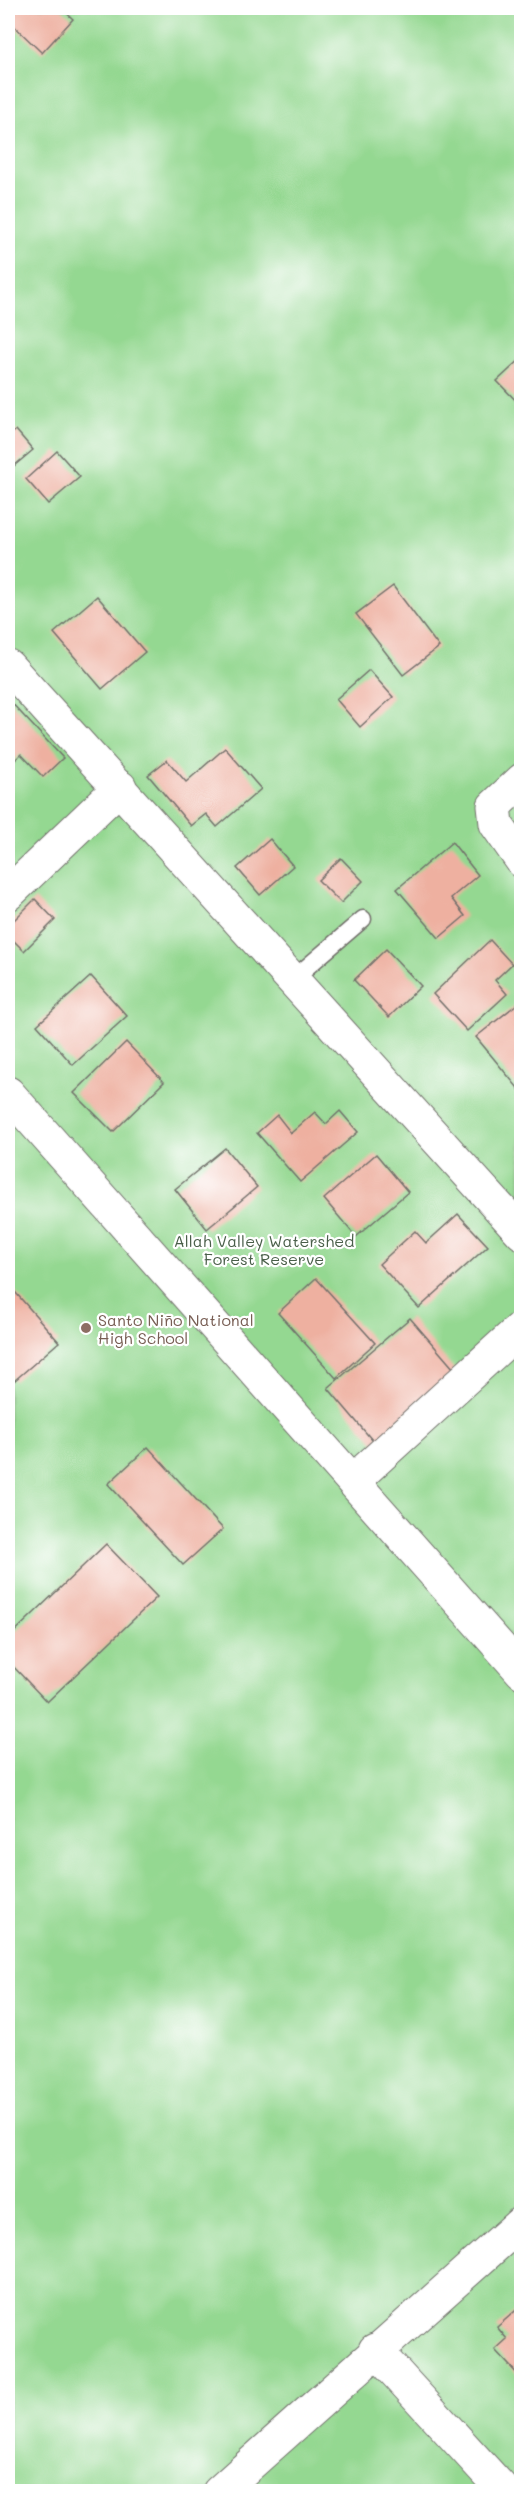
<svg xmlns="http://www.w3.org/2000/svg" width="529" height="2499" font-family="Mali,sans-serif">
<style>
.green{fill:#94d891;stroke:#60825e;stroke-width:1.5}
.building{fill:#eeb0a0}
.lines{fill:none;stroke-linecap:round;stroke-linejoin:round}
.lane-casing{stroke:#72706b;stroke-width:19}
.street-casing{stroke:#72706b;stroke-width:35}
.lane{stroke:#fff;stroke-width:16}
.street{stroke:#fff;stroke-width:33}
.education-dot{fill:#8d6e63;stroke:#fff;stroke-width:2}
.labels{text-anchor:middle;dominant-baseline:central;stroke-width:4.5;stroke-linejoin:round;paint-order:stroke}
.park-label{font-size:16px;fill:#4a5f4a;stroke:#fff}
.education-label{font-size:16px;fill:#785e54;stroke:#fff;text-anchor:start}
</style>
<rect width="100%" height="100%" fill="#fff"/>
<filter id="ink" filterUnits="userSpaceOnUse"><feTurbulence type="fractalNoise" baseFrequency=".0167" numOctaves="2"/><feDisplacementMap in="SourceGraphic" scale="12" xChannelSelector="R" yChannelSelector="G"/><feConvolveMatrix kernelMatrix="1 2 1 2 8 2 1 2 1" color-interpolation-filters="sRGB"/></filter>
<filter id="wash" filterUnits="userSpaceOnUse"><feTurbulence type="fractalNoise" baseFrequency=".008" numOctaves="4" result="noise"/><feDisplacementMap in="SourceGraphic" scale="24" xChannelSelector="R" yChannelSelector="G"/><feGaussianBlur stdDeviation="1.35" result="paint"/><feColorMatrix in="noise" values="0 0 0 0 0 0 0 0 0 0 0 0 0 0 0 0 0 1.4 0 .05"/><feComposite in="paint" operator="in"/></filter>
<g filter="url(#wash)">
<rect width="100%" height="100%" fill="#f6f0e1"/>
<!-- green -->
<rect class="green" x="8" y="8" width="513" height="2483"/>
<g id="blocks">
<!-- building -->
<g class="building">
<polygon points="8,8 61,8 73,19 42,53 8,20"/>
<polygon points="522,358 522,407 497,381"/>
<polygon points="16,430 33,450 8,471 8,437"/>
<polygon points="57,451 80,477 48,504 26,479"/>
<polygon points="393,586 439,647 403,675 356,614"/>
<polygon points="97,596 145,652 102,689 54,633"/>
<polygon points="369,670 393,697 360,727 336,699"/>
<polygon points="8,699 63,758 43,777 21,754 8,767"/>
<polygon points="225,748 261,789 217,827 206,814 191,826 148,775 167,760 186,782"/>
<polygon points="270,839 293,866 260,895 237,868"/>
<polygon points="452,842 478,875 451,898 465,916 439,938 397,889"/>
<polygon points="341,858 363,881 341,903 318,880"/>
<polygon points="35,899 55,920 24,951 8,935 8,926"/>
<polygon points="490,940 512,964 495,980 507,994 467,1031 433,994"/>
<polygon points="386,949 421,986 389,1017 354,980"/>
<polygon points="91,976 127,1016 73,1065 37,1025"/>
<polygon points="522,1000 522,1093 476,1037"/>
<polygon points="126,1042 164,1082 113,1132 74,1093"/>
<polygon points="340,1111 358,1132 300,1182 257,1133 277,1115 291,1133 315,1112 326,1124"/>
<polygon points="225,1148 257,1187 207,1229 175,1189"/>
<polygon points="376,1154 408,1192 356,1237 324,1199"/>
<polygon points="458,1214 488,1246 419,1308 379,1264 415,1231 426,1243"/>
<polygon points="316,1278 375,1343 336,1378 278,1313"/>
<polygon points="8,1284 59,1342 14,1381 8,1373"/>
<polygon points="410,1318 460,1376 378,1447 328,1388"/>
<polygon points="148,1447 223,1529 183,1565 108,1484"/>
<polygon points="106,1544 157,1597 47,1702 8,1661 8,1638"/>
<polygon points="522,2305 522,2379 495,2350 507,2339 497,2327"/>
</g>
</g>
</g>
<g filter="url(#ink)">
<use href="#blocks" fill-opacity="0" stroke="#72706b" stroke-width="1.5"/>
<g class="lines">
<!-- lane casing -->
<g class="lane-casing">
<polyline id="lane" points="293,979 363,919"/>
</g>
<!-- street casing -->
<g class="street-casing">
<g id="street">
<polyline points="8,666 522,1233"/>
<polyline points="522,780 494,806 496,824 522,861"/>
<polyline points="8,894 120,787"/>
<polyline points="8,1093 522,1672"/>
<polyline points="353,1481 522,1327"/>
<polyline points="375,2350 505,2492"/>
<polyline points="219,2492 522,2222"/>
</g>
</g>
<!-- lane -->
<use href="#lane" class="lane"/>
<!-- street -->
<use href="#street" class="street"/>
</g>
</g>
<!-- markers -->
<circle class="education-dot" cx="86" cy="1328" r="6"/>
<g class="labels">
<!-- park labels -->
<g class="park-label">
<text x="264" y="1240">Allah Valley Watershed<tspan x="264" dy="18">Forest Reserve</tspan></text>
</g>
<!-- education labels -->
<g class="education-label">
<text x="98" y="1319">Santo Niño National<tspan x="98" dy="18">High School</tspan></text>
</g>
</g>
<!-- margin -->
<rect width="529" height="2499" fill="none" stroke="#fff" stroke-width="30"/>
</svg>
